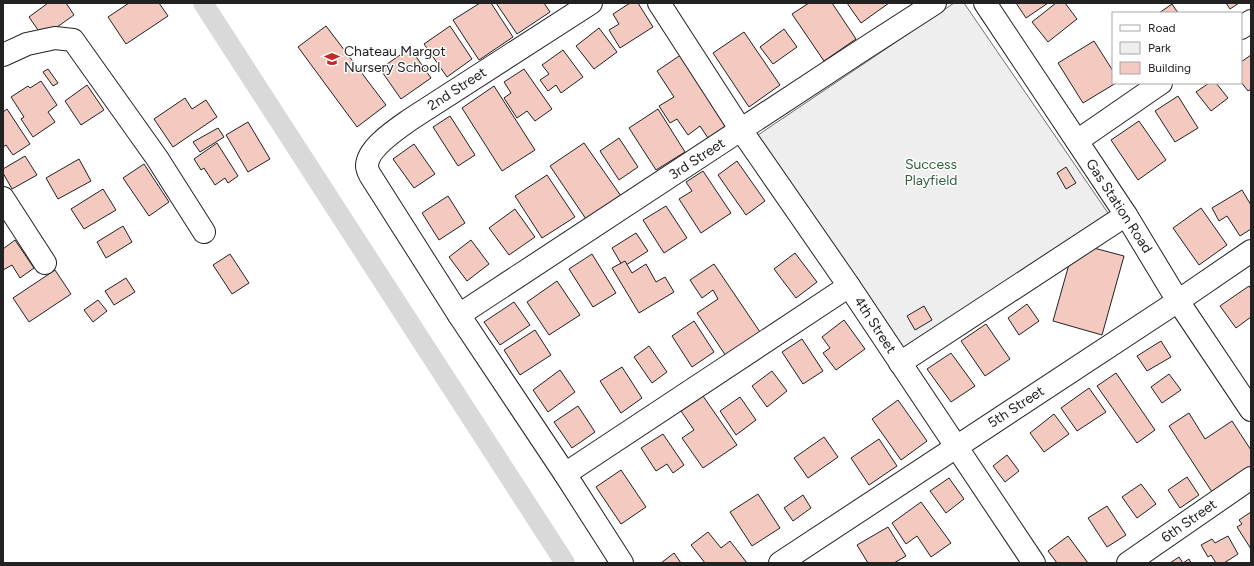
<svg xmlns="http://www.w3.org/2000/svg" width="1254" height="566" font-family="Figtree,sans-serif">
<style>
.green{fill:#eee;stroke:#6f6f6f}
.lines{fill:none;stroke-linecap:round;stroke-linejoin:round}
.canal{stroke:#d9d9d9;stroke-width:20}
.building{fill:#f3c9c0;stroke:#222}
.minor-casing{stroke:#222;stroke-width:24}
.minor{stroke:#fff;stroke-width:22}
.labels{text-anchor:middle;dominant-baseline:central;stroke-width:3;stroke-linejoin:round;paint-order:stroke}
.poi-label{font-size:14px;fill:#222;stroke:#fff;text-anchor:start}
.street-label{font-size:14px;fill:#222;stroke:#fff}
.park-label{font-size:14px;fill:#2f5e38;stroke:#fff}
</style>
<rect width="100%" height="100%" fill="#fff"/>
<!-- green -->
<polygon class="green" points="954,3 964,3 1108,213 904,350 758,135"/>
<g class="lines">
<!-- canal -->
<polyline class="canal" points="203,3 565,563"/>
</g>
<!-- building -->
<g class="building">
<polygon points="48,3 66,3 74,15 43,37 29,17"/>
<polygon points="129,3 159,3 168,16 126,44 108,17"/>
<polygon points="480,3 491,3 513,37 479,60 453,20"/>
<polygon points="496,3 544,3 550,12 517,34"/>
<polygon points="630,3 638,3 653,27 620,48 609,30 619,24 613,14"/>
<polygon points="809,3 832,3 856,39 824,61 792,14"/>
<polygon points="847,3 889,3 861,23"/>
<polygon points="1016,3 1048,3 1026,18"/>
<polygon points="1056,3 1065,3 1077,19 1048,42 1032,22"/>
<polygon points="1226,3 1239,3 1230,9"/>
<polygon points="1172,4 1178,13 1159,13"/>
<polygon points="326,26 386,105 357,127 298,47"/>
<polygon points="450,26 472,59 447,77 424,44"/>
<polygon points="599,28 617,52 594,69 576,46"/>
<polygon points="784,29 797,47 773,64 760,47"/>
<polygon points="744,32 780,85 749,107 713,53"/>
<polygon points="1094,41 1113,71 1113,83 1116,83 1083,103 1058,63"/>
<polygon points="410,48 431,78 401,99 380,69"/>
<polygon points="563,50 583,77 561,93 556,85 548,91 540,80 549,74 542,65"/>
<polygon points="682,54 730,128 710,141 700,126 688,135 677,119 670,123 659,106 674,97 657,71"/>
<polygon points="1251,55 1251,89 1248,91 1241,82 1241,62"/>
<polygon points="48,69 58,83 53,86 43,72"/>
<polygon points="524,69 552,109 535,121 527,111 517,118 504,98 511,93 504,82"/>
<polygon points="41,81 57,105 48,112 55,122 33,137 21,119 24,117 11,97 28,86 30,88"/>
<polygon points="1209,83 1216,83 1228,98 1211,111 1196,92"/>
<polygon points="87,85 104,110 81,125 65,101"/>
<polygon points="494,86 535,150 502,171 462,108"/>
<polygon points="1178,96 1198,128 1175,142 1155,111"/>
<polygon points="185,98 192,109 206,100 217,117 173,147 154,119"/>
<polygon points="7,109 30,144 13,155 6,145 3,147 3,112"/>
<polygon points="658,109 685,152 656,170 629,128"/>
<polygon points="450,116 475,155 458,166 433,127"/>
<polygon points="1139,121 1166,160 1138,180 1111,140"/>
<polygon points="248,122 270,159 248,172 226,135"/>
<polygon points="218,128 224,137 200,152 193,142"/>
<polygon points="619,138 638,167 619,180 600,151"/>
<polygon points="217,143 238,176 228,183 225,178 215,185 204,168 201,170 194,159"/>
<polygon points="584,143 621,196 586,219 550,166"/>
<polygon points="414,144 435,174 414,188 393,159"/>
<polygon points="25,156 37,175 12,189 3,173 3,169"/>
<polygon points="79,159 91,181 58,199 46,178"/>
<polygon points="737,161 765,201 746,215 718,175"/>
<polygon points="144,164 169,202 149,216 123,178"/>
<polygon points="1066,167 1076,183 1066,189 1057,173"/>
<polygon points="703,171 731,213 701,233 679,199 692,191 686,182"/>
<polygon points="547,175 575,217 542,238 515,196"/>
<polygon points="103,189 116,210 84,229 71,209"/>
<polygon points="1242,190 1251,205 1251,229 1240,236 1227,216 1219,221 1212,208"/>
<polygon points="448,196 465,223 439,240 422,213"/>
<polygon points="666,206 687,238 664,253 643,220"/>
<polygon points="1201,208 1227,245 1199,265 1173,228"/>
<polygon points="515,209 535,237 509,255 489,228"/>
<polygon points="123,226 132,242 106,258 97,242"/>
<polygon points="636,233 648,251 623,267 612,248"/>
<polygon points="15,240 34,268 20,278 12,265 3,270 3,249"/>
<polygon points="471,240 489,264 467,281 449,257"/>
<polygon points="1075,243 1124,256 1102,335 1053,321"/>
<polygon points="795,253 817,282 796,298 774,269"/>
<polygon points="230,254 249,283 232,294 213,265"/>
<polygon points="592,254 616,293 593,307 569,269"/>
<polygon points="625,261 632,273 646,264 656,282 665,277 674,292 639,313 612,268"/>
<polygon points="714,264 760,332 726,356 697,313 718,299 713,290 702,298 690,280"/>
<polygon points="55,270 71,294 29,322 13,298"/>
<polygon points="126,278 135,292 114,305 105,291"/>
<polygon points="557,281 580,315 549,335 527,302"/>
<polygon points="1249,286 1251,289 1251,317 1236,328 1220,306"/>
<polygon points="98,300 107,311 93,322 84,310"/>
<polygon points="514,302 530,325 500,345 484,322"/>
<polygon points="1027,304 1039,321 1019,335 1008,318"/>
<polygon points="924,306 932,320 915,330 907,316"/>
<polygon points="844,320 865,349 836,370 823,353 830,348 822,337"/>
<polygon points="694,321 714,352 692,367 672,336"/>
<polygon points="986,324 1010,359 985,376 961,341"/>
<polygon points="535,330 551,355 520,375 504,350"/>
<polygon points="802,339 823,371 803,384 782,352"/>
<polygon points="1161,341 1171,357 1147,371 1137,356"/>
<polygon points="649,346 667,372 652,383 634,357"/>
<polygon points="951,353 975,386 951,402 927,369"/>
<polygon points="622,367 642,398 621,413 600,381"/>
<polygon points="560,370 575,392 548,412 533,390"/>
<polygon points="772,371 787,391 767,407 752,386"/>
<polygon points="1116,373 1155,430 1137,443 1097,386"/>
<polygon points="1169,374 1181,390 1162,403 1151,387"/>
<polygon points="1089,388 1106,412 1077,431 1061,408"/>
<polygon points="703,396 737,445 703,468 682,438 694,430 681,411"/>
<polygon points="740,397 756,420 736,435 720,411"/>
<polygon points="898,400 927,441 901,460 872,419"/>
<polygon points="578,406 595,432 572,448 554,422"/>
<polygon points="1189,413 1205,439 1232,421 1251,450 1251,466 1212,492 1169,426"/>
<polygon points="1054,414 1069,434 1044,452 1030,433"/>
<polygon points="663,434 684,465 673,473 667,464 656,471 641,448"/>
<polygon points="824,437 838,457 808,478 794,458"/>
<polygon points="879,439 897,466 869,485 851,458"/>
<polygon points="1007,455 1019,471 1005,482 993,466"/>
<polygon points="621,470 646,507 621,524 596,487"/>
<polygon points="1187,477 1199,495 1180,508 1168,490"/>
<polygon points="949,478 964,499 946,513 930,491"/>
<polygon points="1141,484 1156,504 1137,518 1122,497"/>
<polygon points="758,494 780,528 752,546 730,512"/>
<polygon points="803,495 811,508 793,521 784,508"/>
<polygon points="921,502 951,543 931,557 917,536 906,544 892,523"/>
<polygon points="1107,506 1126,535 1107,547 1088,518"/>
<polygon points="1251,512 1251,549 1237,527 1242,524 1239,520"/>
<polygon points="888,527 906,556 894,563 868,563 857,545"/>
<polygon points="708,532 721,548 730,541 747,563 705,563 691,545"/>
<polygon points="1068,536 1088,563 1057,563 1048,551"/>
<polygon points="1228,536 1238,554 1224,563 1216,563 1211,555 1208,557 1201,545 1212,539 1215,543"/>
<polygon points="674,553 681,563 661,563"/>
<polygon points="1179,557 1183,563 1189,559 1191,563 1170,563"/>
</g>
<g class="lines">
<!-- minor casing -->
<g class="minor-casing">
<g id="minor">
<path d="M591 3 411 119C397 129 367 148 367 166 367 169 369 173 370 175L459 315 565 474 622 563"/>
<polyline points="659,3 741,130 849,286 1034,563"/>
<polyline points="985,3 1126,215 1178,301 1251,410"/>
<polyline points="1241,28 1251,21"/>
<polyline points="3,55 27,44 55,38 73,40 157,158 204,232"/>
<polyline points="1077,141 1161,83"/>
<polyline points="3,198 45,263"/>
<polyline points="459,315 856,54 935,3"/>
<polyline points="900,363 1126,215"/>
<polyline points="565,474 849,286"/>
<polyline points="780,563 1178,301 1251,251"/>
<polyline points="1128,563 1251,478"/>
</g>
</g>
<!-- minor -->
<use href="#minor" class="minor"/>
</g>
<!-- icons -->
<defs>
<g id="school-bare" transform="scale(1.2)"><path d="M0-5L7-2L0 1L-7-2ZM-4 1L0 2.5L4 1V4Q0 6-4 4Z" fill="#c62828" stroke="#fff" stroke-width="2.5" paint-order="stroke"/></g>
</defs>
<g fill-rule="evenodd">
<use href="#school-bare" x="332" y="59"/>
</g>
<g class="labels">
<!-- poi labels -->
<g class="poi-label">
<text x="344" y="51">Chateau Margot<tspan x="344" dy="16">Nursery School</tspan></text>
</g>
<!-- street labels -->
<g class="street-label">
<text transform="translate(457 89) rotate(-33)">2nd Street</text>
<text transform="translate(697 159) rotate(-33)">3rd Street</text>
<text transform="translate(1119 206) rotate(57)">Gas Station Road</text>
<text transform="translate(875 325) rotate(57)">4th Street</text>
<text transform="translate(1016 407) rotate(-33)">5th Street</text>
<text transform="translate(1189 521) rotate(-35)">6th Street</text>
</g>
<!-- park labels -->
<g class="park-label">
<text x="931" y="164">Success<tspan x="931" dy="16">Playfield</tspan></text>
</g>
</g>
<!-- border -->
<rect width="1254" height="566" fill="none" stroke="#222222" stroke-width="8"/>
<!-- legend -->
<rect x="1112" y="12" width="130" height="72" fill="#ffffff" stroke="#a7a7a7"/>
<rect x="1120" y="25" width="20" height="6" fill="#ffffff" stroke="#a7a7a7"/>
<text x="1148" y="32" font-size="12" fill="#222222">Road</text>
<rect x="1120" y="42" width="20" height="12" fill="#eeeeee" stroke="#a7a7a7"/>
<text x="1148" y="52" font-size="12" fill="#222222">Park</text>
<rect x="1120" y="62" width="20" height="12" fill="#f3c9c0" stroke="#a7a7a7"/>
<text x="1148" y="72" font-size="12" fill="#222222">Building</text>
</svg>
